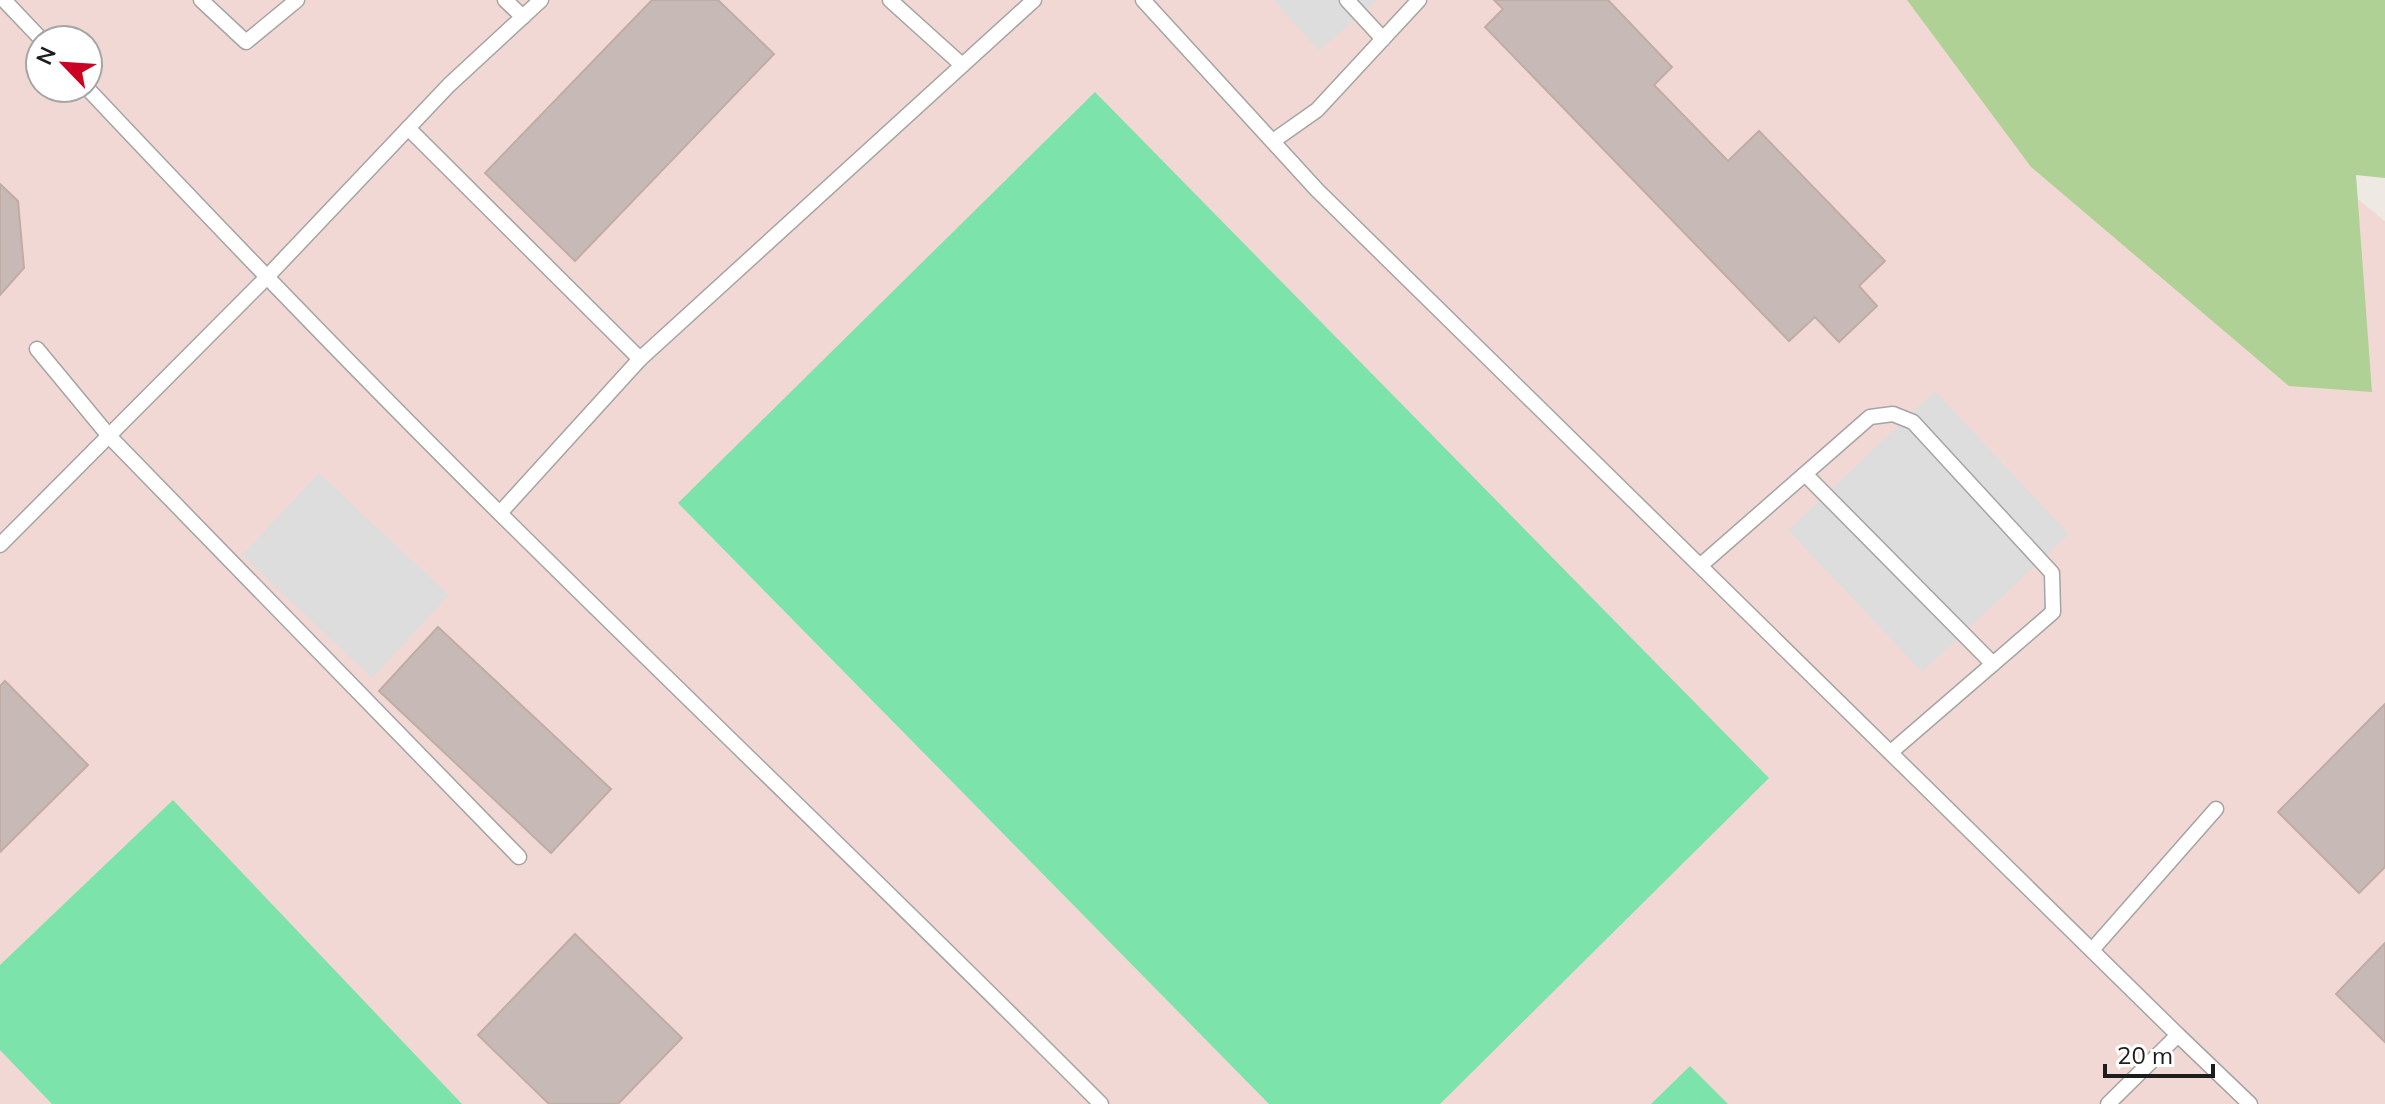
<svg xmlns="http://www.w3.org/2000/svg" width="2385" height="1104" font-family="Mulish,sans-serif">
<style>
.military{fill:#f2d8d5;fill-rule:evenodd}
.forest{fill:#b0d195}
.pitch{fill:#7ce3aa}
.parking{fill:#ddd}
.building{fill:#c7bab6;stroke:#c1aca4;stroke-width:2}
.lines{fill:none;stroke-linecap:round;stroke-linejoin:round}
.service-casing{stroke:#a4a4a4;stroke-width:17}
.service{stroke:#fff;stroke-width:14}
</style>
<rect width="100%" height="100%" fill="#efe9e3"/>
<!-- military -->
<path class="military" d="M0 0H2053L2232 98 2385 221V1104H0ZM40 40H88V88H40Z"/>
<!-- forest -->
<polygon class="forest" points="1907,0 2385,0 2385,178 2356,175 2372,392 2289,386 2031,167"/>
<!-- pitch -->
<g class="pitch">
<polygon points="1095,92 1769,778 1440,1104 1269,1104 678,503"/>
<polygon points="173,800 462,1104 52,1104 0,1050 0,965"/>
<polygon points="1690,1066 1728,1104 1651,1104"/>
</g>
<!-- parking -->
<g class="parking">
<polygon points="1274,0 1377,0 1319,51"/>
<polygon points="1935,391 2069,534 1922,672 1788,530"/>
<polygon points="319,473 449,595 372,678 242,555"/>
</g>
<!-- building -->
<g class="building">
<polygon points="652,0 718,0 774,54 575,261 485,173"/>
<polygon points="1494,0 1608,0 1672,67 1654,85 1728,161 1759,131 1885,261 1859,286 1877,306 1839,342 1815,317 1789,341 1485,27 1503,9"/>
<polygon points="0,184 18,201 24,268 0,295"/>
<polygon points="438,627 611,789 551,853 379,691"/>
<polygon points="5,681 88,765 0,852 0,686"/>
<polygon points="2385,704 2385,867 2359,893 2278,812"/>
<polygon points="575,934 682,1038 618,1104 549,1104 478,1035"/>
<polygon points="2385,943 2385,1042 2336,994"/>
</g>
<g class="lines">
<!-- service casing -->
<g class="service-casing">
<g id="service">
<polyline points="4,0 42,40"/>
<polyline points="201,0 246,42 297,0"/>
<polyline points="505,0 523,17"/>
<polyline points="890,0 962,65"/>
<polyline points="1143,0 1317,190 2178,1035"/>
<polyline points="1347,0 1383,39"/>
<path d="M87 88C234 244 382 398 535 548 723 734 915 917 1101 1104"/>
<polyline points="408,128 640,359"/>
<polyline points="1273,141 1317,110 1419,0"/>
<polyline points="37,349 109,436 519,857"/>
<polyline points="1805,474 1993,664"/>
<polyline points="500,513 640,359 1034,0"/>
<polyline points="0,545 266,278 449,85 541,0"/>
<polyline points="1701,565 1870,417 1893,414 1913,422 2052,573 2053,612 1891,752"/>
<polyline points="2092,950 2216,809"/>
<polyline points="2108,1104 2178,1035 2250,1104"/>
</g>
</g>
<!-- service -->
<use href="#service" class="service"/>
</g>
<!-- north arrow -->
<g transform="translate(64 64) rotate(295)"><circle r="38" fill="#ffffff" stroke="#a5a5a5" stroke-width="2"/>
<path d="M0-6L14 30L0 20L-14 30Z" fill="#cb0022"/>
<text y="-12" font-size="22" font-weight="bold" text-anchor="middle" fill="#1d1d1d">N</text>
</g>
<!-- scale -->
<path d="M2105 1064v12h108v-12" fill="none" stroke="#1d1d1d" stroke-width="4"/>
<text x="2117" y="1064" font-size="24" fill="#1d1d1d" stroke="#ffffff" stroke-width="6" paint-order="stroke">20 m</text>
</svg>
